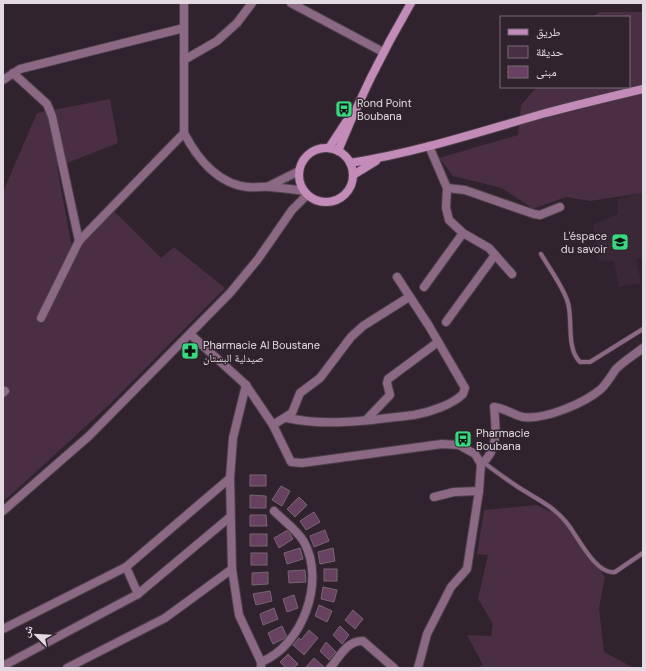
<svg xmlns="http://www.w3.org/2000/svg" width="646" height="671" font-family="'DM Sans','Noto Naskh Arabic',sans-serif">
<style>
.built{fill:#3b2837}
.green{fill:#492e44}
.building{fill:#684060;stroke:#766672}
.lines{fill:none;stroke-linecap:round;stroke-linejoin:round}
.service-casing{stroke:#4d404a;stroke-width:5.5}
.minor-casing{stroke:#4d404a;stroke-width:10}
.tertiary-casing{stroke:#4d404a;stroke-width:10}
.secondary-casing{stroke:#4d404a;stroke-width:10}
.service{stroke:#8b6883;stroke-width:4}
.minor{stroke:#8b6883;stroke-width:8}
.tertiary{stroke:#8b6883;stroke-width:8}
.secondary{stroke:#c38bb8;stroke-width:8}
.labels{text-anchor:middle;dominant-baseline:central;stroke-width:3;stroke-linejoin:round;paint-order:stroke}
.poi-label{font-size:11px;fill:#e3dae1;stroke:#30232d;text-anchor:start}
</style>
<rect width="100%" height="100%" fill="#30232d"/>
<!-- built -->
<polygon class="built" points="643,193 643,262 641,258 636,259 641,283 619,287 614,261 600,262 593,225 618,214 617,199"/>
<!-- green -->
<g class="green">
<polygon points="600,12 643,12 643,193 590,201 566,197 533,209 502,188 453,176 439,158 518,135 521,105 537,87 629,87 629,17 592,17"/>
<polygon points="110,99 118,143 57,167 72,248 115,212 161,258 174,247 225,288 110,404 3,502 3,192 37,113"/>
<polygon points="537,505 562,518 605,577 599,608 604,652 632,667 642,668 476,668 483,665 467,635 491,636 493,624 478,599 488,555 477,554 484,510"/>
</g>
<!-- building -->
<g class="building">
<rect x="250" y="475" width="16" height="11"/>
<polygon points="281,486 290,491 282,506 272,500"/>
<polygon points="250,495 266,496 266,508 250,508"/>
<polygon points="299,497 307,505 295,517 287,509"/>
<polygon points="314,512 320,522 306,530 300,521"/>
<polygon points="250,515 266,515 267,526 250,526"/>
<polygon points="288,530 293,539 279,548 274,538"/>
<polygon points="325,530 329,541 314,547 310,536"/>
<rect x="250" y="534" width="17" height="12"/>
<polygon points="300,548 303,559 287,564 284,553"/>
<polygon points="333,548 335,561 320,564 318,552"/>
<rect x="251" y="553" width="16" height="12"/>
<rect x="324" y="569" width="13" height="12"/>
<polygon points="305,570 306,582 289,583 288,571"/>
<polygon points="268,572 268,584 252,585 252,573"/>
<polygon points="323,587 337,590 334,602 321,599"/>
<polygon points="270,591 272,601 256,605 253,594"/>
<polygon points="294,595 298,608 287,612 283,599"/>
<polygon points="319,605 332,611 327,622 315,616"/>
<polygon points="274,608 278,619 263,625 260,614"/>
<polygon points="353,610 363,619 355,629 345,620"/>
<polygon points="282,626 287,637 273,644 268,633"/>
<polygon points="340,626 349,635 342,644 333,635"/>
<polygon points="309,630 318,638 304,655 293,645 299,638 301,640"/>
<polygon points="326,642 336,652 329,660 320,651"/>
<polygon points="288,654 298,664 294,668 286,668 280,662"/>
<polygon points="314,658 324,667 323,668 306,667"/>
</g>
<g class="lines">
<!-- service casing -->
<g class="service-casing">
<g id="service">
<path d="M541 254C549 268 564 288 568 303 573 321 566 348 580 362H590L643 329"/>
<path d="M483 462C495 471 506 479 518 487 535 498 553 506 566 522 578 536 595 575 615 572L643 553"/>
</g>
</g>
<!-- minor casing -->
<g class="minor-casing">
<g id="minor">
<polyline points="291,3 383,52"/>
<polyline points="184,60 217,41 237,23 252,3"/>
<polyline points="13,73 47,104 52,116 79,241"/>
<polyline points="3,80 20,69 184,28"/>
<polyline points="429,146 447,188 446,208 449,220 463,233 489,248 512,274"/>
<polyline points="447,188 465,190 534,214 540,215 560,207"/>
<polyline points="424,287 463,233"/>
<polyline points="41,318 79,241 184,133"/>
<polyline points="446,322 495,255"/>
<polyline points="190,334 246,385 273,425 291,462 302,463 442,444 459,445 475,454 481,464 479,491 467,569 451,587 427,634 418,668"/>
<polyline points="246,385 233,438 230,478 232,569 239,615 261,662 261,668"/>
<polyline points="3,393 5,391"/>
<path d="M287 418C329 427 371 420 414 415 430 412 452 405 463 394L465 388 429 326 397 277"/>
<polyline points="366,420 390,395 387,383 388,379 438,342"/>
<polyline points="273,425 292,413 300,393 320,378 351,337 363,326 409,297"/>
<path d="M481 464C499 451 496 427 494 407 505 408 513 415 523 417 545 420 585 403 601 389 607 383 611 376 616 369 624 361 634 355 643 348"/>
<polyline points="434,497 454,492 479,491"/>
<polyline points="3,511 89,436 230,293 258,259 292,210 307,195"/>
<polyline points="126,567 138,594"/>
<polyline points="3,629 126,567 230,478"/>
<path d="M261 662C302 646 326 582 304 542 297 530 284 521 274 511"/>
<polyline points="3,666 138,594 230,517"/>
<polyline points="67,668 165,618 232,569"/>
<path d="M330 668C339 658 347 640 363 641L394 668"/>
</g>
</g>
<!-- tertiary casing -->
<g class="tertiary-casing">
<g id="tertiary">
<path d="M184 3V133C197 158 218 184 248 187 255 188 262 186 270 187 281 188 292 189 304 191"/>
<polyline points="269,186 299,171"/>
</g>
</g>
<!-- secondary casing -->
<g class="secondary-casing">
<g id="secondary">
<circle cx="326" cy="175" r="27"/>
<polyline points="329,148 346,122"/>
<path d="M338 151C359 99 383 51 411 3"/>
<path d="M350 163C415 153 479 132 542 114 576 105 609 97 643 89"/>
<polyline points="353,175 376,161"/>
</g>
</g>
<!-- service -->
<use href="#service" class="service"/>
<!-- minor -->
<use href="#minor" class="minor"/>
<!-- tertiary -->
<use href="#tertiary" class="tertiary"/>
<!-- secondary -->
<use href="#secondary" class="secondary"/>
</g>
<!-- icons -->
<defs>
<g id="bus-square" transform="scale(0.9)"><rect x="-9" y="-9" width="18" height="18" rx="4" fill="#38d880" stroke="#30232d"/><path d="M-5-6H5V4H4V6H2V4H-2V6H-4V4H-5ZM-3.5-4V0h7V-4ZM-3.5 1.2v1.5H-2V1.2ZM2 1.2v1.5H3.5V1.2Z" fill="#111"/></g>
<g id="school-square" transform="scale(0.9)"><rect x="-9" y="-9" width="18" height="18" rx="4" fill="#38d880" stroke="#30232d"/><path d="M0-5L7-2L0 1L-7-2ZM-4 1L0 2.5L4 1V4Q0 6-4 4Z" fill="#111"/></g>
<g id="pharmacy-square" transform="scale(0.9)"><rect x="-9" y="-9" width="18" height="18" rx="4" fill="#38d880" stroke="#30232d"/><path d="M-2-6h4v4h4v4h-4v4h-4v-4h-4v-4h4Z" fill="#111"/></g>
</defs>
<g fill-rule="evenodd">
<use href="#bus-square" x="344" y="109"/>
<use href="#school-square" x="620" y="242"/>
<use href="#pharmacy-square" x="190" y="351"/>
<use href="#bus-square" x="463" y="439"/>
</g>
<g class="labels">
<!-- poi labels -->
<g class="poi-label">
<text x="357" y="103">Rond Point<tspan x="357" dy="13">Boubana</tspan></text>
<text x="607" y="236" text-anchor="end">L'éspace<tspan x="607" dy="13">du savoir</tspan></text>
<text x="203" y="345">Pharmacie Al Boustane<tspan x="203" dy="13">صيدلية البستان</tspan></text>
<text x="476" y="433">Pharmacie<tspan x="476" dy="13">Boubana</tspan></text>
</g>
</g>
<!-- border -->
<rect width="646" height="671" fill="none" stroke="#e3dae1" stroke-width="8"/>
<!-- legend -->
<rect x="500" y="16" width="130" height="72" fill="#30232d" stroke="#786c75"/>
<rect x="508" y="29" width="20" height="6" fill="#c38bb8" stroke="#786c75"/>
<text x="536" y="36" font-size="12" fill="#e3dae1">طريق</text>
<rect x="508" y="46" width="20" height="12" fill="#492e44" stroke="#786c75"/>
<text x="536" y="56" font-size="12" fill="#e3dae1">حديقة</text>
<rect x="508" y="66" width="20" height="12" fill="#684060" stroke="#786c75"/>
<text x="536" y="76" font-size="12" fill="#e3dae1">مبنى</text>
<!-- north arrow -->
<g transform="translate(36 635) rotate(294)" stroke="#30232d" stroke-width="3" paint-order="stroke">
<path d="M0-3L7 15L0 10L-7 15Z" fill="#e3dae1"/>
<text y="-6" font-size="11" font-weight="bold" text-anchor="middle" fill="#e3dae1">ش</text>
</g>
</svg>
